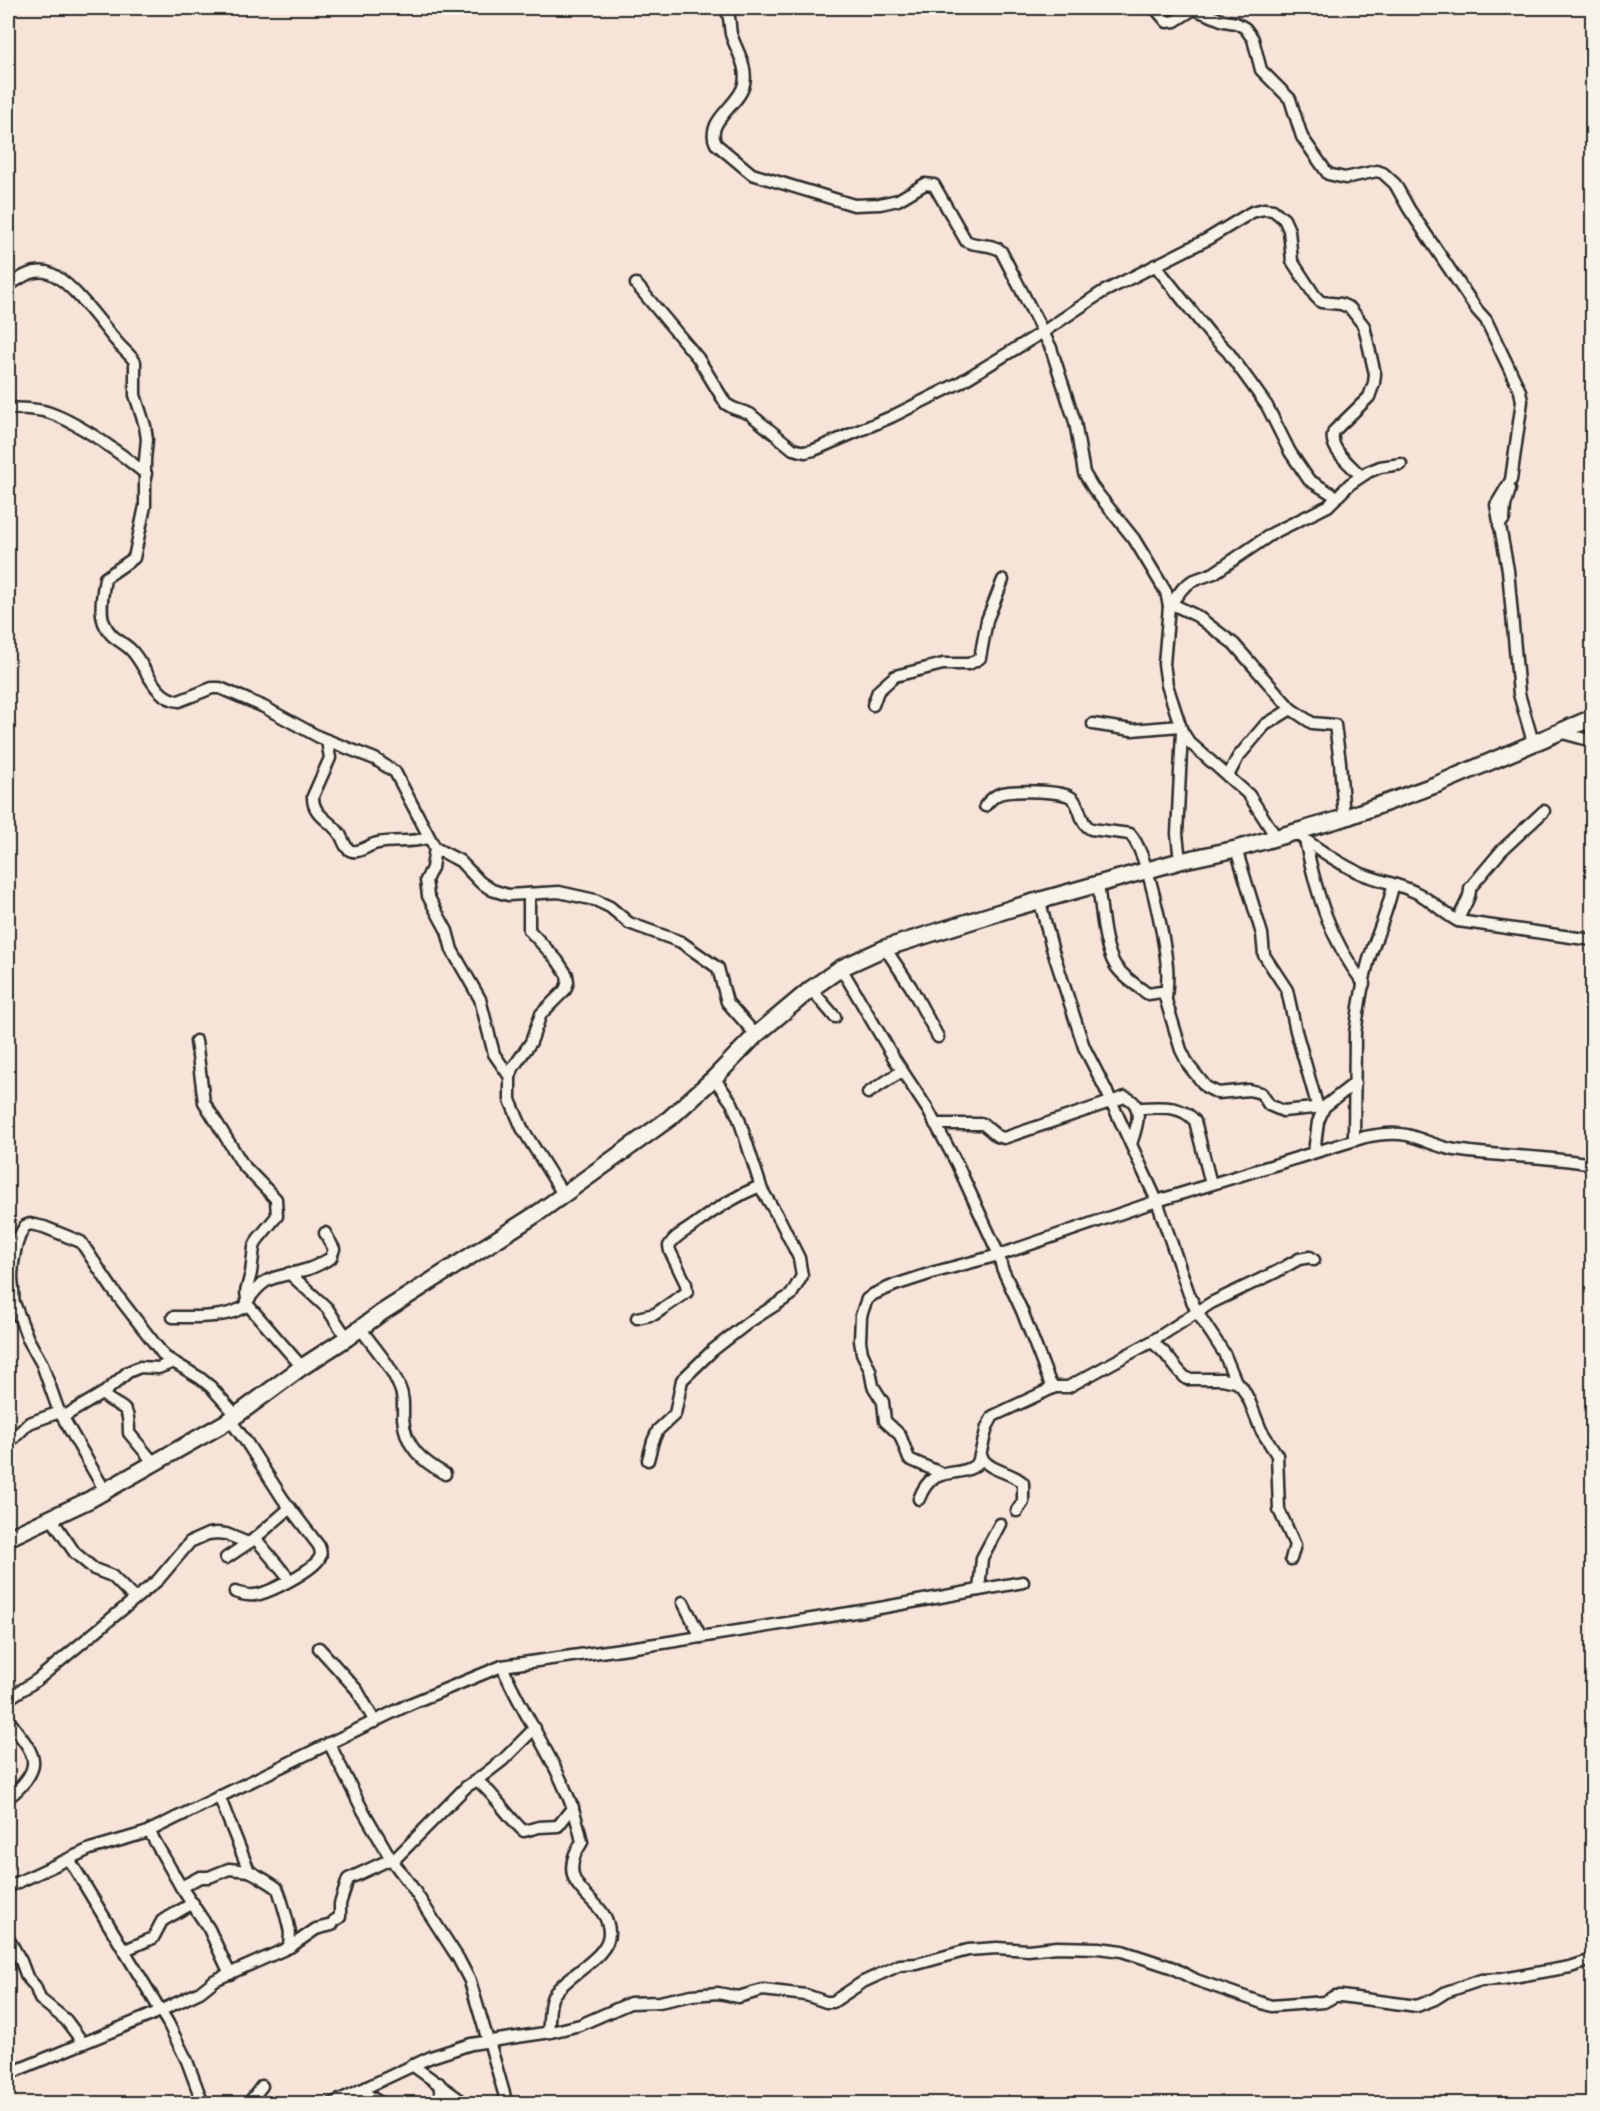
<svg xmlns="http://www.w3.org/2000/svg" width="1600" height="2111" font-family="Kalam,sans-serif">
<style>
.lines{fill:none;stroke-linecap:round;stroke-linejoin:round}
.street-casing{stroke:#2b2b2b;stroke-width:15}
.secondary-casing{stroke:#2b2b2b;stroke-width:20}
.street{stroke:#f7f3e8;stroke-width:10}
.secondary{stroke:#f7f3e8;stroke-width:15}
</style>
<rect width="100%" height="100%" fill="#f8e3d9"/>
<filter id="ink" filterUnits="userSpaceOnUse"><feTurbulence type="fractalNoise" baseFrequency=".0167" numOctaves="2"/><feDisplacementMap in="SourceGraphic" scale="12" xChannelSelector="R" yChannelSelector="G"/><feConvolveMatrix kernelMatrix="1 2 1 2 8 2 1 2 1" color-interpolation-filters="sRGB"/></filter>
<g filter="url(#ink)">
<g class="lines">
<!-- street casing -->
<g class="street-casing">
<g id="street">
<path d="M724 8C731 14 729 24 731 34 736 50 748 66 744 84 740 105 704 121 716 144L752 174 854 205 880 204 898 200 925 184 934 185 966 241C977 247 992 243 1001 251L1051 348 1075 422 1084 473 1093 488 1134 539 1166 592 1169 606 1164 664 1167 685 1182 731 1189 742 1249 795 1276 837"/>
<polyline points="1155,8 1167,22 1175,21 1194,9 1224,21 1236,23 1245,28 1253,39 1261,70 1290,99 1302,137 1328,174 1345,178 1377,171 1383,173 1395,184 1409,209 1477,310 1486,320 1520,391 1522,401 1511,480 1496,505 1508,570 1519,694 1533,742"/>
<polyline points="1155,265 1210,334 1228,352 1255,389 1267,406 1290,452 1309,480 1337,497"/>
<path d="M636 284 698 358 726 404 733 408 750 414 793 449 805 452 814 450 891 417 959 383 1043 332 1101 293 1206 240 1252 212 1264 209 1273 210 1284 219 1289 230 1292 261 1315 296 1321 302 1341 304 1350 308 1364 326 1375 374 1374 383 1369 397 1334 431C1327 448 1350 464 1361 476"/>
<path d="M8 286C19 279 31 269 46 272 69 277 101 324 116 341 122 349 130 354 135 362V395L145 426 147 439 145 460V506L134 558 105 578C103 591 99 611 104 623 111 639 119 639 130 649 146 664 153 699 179 701L212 688H220L262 706 319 737 375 759 395 772 435 848 460 861 480 882 492 890 508 895 559 892 595 900 610 907 629 923 681 942 718 968 727 1002 756 1035"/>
<path d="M8 408C21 409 37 408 50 413 79 423 122 454 146 474"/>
<polyline points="1499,525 1504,519 1505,506 1510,489"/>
<polyline points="1172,604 1197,616 1234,644 1291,709 1312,723 1335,725 1340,762 1344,818"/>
<polyline points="1169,606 1183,588 1192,581 1214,573 1273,533 1328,506 1350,484 1368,472 1380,467 1401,464"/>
<polyline points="873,705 878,691 895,676 943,664 969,664 980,658 987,620 1003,580"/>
<polyline points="1093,724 1132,730 1180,726"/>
<polyline points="1559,732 1592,741"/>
<path d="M327 741 330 758 313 796C312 815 330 820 339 833 344 839 344 849 352 851 360 853 370 844 378 843 396 840 410 843 429 838"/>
<polyline points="1228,776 1238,757 1265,725 1291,709"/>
<path d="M985 806C989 801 993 797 999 794 1011 790 1063 790 1072 798 1082 807 1079 823 1091 829L1130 834C1148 853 1164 937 1167 966 1168 976 1167 988 1166 998"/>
<path d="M1294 832C1316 847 1337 863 1362 874 1379 881 1399 884 1415 892 1431 899 1442 913 1458 921L1592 940"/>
<path d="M1305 840C1317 895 1329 938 1364 984"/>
<polyline points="435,848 432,868 426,880 428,896 447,931 452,950 480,999 494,1054 510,1077"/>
<polyline points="1236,849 1262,934 1264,955 1287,990 1296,1031 1318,1108"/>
<polyline points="1180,861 1177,834 1182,731"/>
<path d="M1098 885C1102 909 1103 945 1115 965 1123 977 1137 986 1148 994L1161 992 1164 994 1181 1050 1189 1066 1206 1087 1218 1093 1249 1090 1261 1093 1269 1105 1283 1111 1324 1107"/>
<polyline points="529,894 529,930 557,960 567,975 568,982 565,990 541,1014 531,1042 513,1068 510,1077 510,1100 522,1128 563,1194"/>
<polyline points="1040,902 1052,948 1084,1047 1106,1090 1157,1201 1189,1294 1197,1312 1224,1353 1236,1382"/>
<path d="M1458 921C1461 909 1471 899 1470 888L1502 850 1544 811"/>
<polyline points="885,948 911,987 938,1037"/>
<polyline points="841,968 895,1060 928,1110 957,1164 999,1255 1002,1268 1022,1311 1046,1373 1051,1385 1055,1387 1068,1387 1151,1342 1211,1303 1276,1272 1299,1259 1310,1257 1314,1260"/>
<polyline points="811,989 835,1017"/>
<polyline points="196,1041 204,1102 243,1165 276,1199 277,1216 258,1239 254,1247 251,1273 246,1292 248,1305 302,1367"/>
<polyline points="868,1093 902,1071"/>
<path d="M1137 1108C1157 1108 1180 1103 1195 1121L1211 1184"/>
<path d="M935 1124H983L997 1136 1004 1138 1125 1097C1146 1104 1136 1129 1131 1144"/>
<path d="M1354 1139 1355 1033C1359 1008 1362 981 1370 956 1378 932 1388 910 1393 886"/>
<polyline points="1314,1152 1318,1122 1324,1107 1355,1083"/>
<polyline points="289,1273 327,1308 347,1338"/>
<polyline points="13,1300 28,1339 42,1364 58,1409 105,1491"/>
<path d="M247 1302C266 1273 275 1279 305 1270 314 1268 323 1262 331 1258L334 1249 325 1233"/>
<path d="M8 1315C16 1303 13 1291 12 1278 12 1262 16 1239 25 1226L30 1224 44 1227 81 1242 113 1290 165 1357 200 1378 211 1387 236 1415"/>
<path d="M173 1317C198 1317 226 1319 248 1305"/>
<path d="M637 1318 655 1314 687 1292 686 1284 670 1251 669 1246C675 1235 685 1232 694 1225 715 1209 736 1196 760 1186"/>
<path d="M360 1328C373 1346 390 1364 399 1386 404 1396 403 1406 403 1418 405 1447 422 1461 445 1474"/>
<path d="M1151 1342C1168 1352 1172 1366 1187 1379H1222L1236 1382 1242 1387 1249 1400 1261 1430 1277 1455 1279 1510 1295 1545 1291 1559"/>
<path d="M102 1394C122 1412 129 1400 129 1433L154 1463"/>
<polyline points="63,1417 105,1392 128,1372 140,1367 158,1368 171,1363"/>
<path d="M230 1420 247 1443 283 1499 319 1546C321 1551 322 1555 319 1559 311 1571 268 1594 254 1595 247 1596 242 1594 235 1592"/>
<polyline points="8,1444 29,1423 60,1412"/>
<path d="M981 1456C989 1472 1011 1471 1023 1483V1502L1017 1511"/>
<polyline points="648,1460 653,1441 658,1430 675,1414 682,1380 713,1350 749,1322 791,1295 802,1276 799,1258 780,1220 762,1190 739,1119 732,1103 714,1078"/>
<path d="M943 1474 909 1459 900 1435 885 1421 883 1402 873 1386 870 1370 862 1353 860 1341 861 1316 864 1307 867 1299 874 1294 895 1285 935 1272 999 1255 1157 1201 1365 1137C1379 1134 1393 1132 1407 1135 1423 1139 1438 1147 1455 1150 1501 1157 1547 1156 1592 1164"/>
<path d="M919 1499C933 1461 959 1481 978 1463L987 1427 993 1416 1055 1387"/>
<polyline points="51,1518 75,1553 94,1569 112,1576 134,1598"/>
<polyline points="255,1538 290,1580"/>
<polyline points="226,1558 253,1540 290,1508"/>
<polyline points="979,1590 982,1558 1000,1524"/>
<polyline points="683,1602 701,1637"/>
<polyline points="319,1648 357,1690 375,1722"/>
<path d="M502 1666C527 1725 570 1778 582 1842 580 1846 577 1850 575 1854 560 1893 608 1898 609 1932 610 1958 565 1975 553 1996 548 2006 550 2021 548 2032"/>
<polyline points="8,1699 37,1680 158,1580 190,1542 208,1534 217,1533 226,1534 248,1543"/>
<path d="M8 1719C30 1751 49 1762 13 1794"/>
<polyline points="329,1743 361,1807 391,1859 412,1887 458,1958 470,1981 488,2041"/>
<polyline points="477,1780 503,1760 535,1728"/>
<path d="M219 1796 249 1871C252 1872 274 1885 277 1888 279 1890 288 1922 289 1928 291 1934 289 1941 289 1947"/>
<polyline points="149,1831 181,1887 209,1929 230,1974"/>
<polyline points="69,1859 168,2023 187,2061 203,2104"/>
<path d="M393 1861 466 1787 475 1781C486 1782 512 1823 524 1831L539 1827 558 1826 573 1807"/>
<polyline points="8,1887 90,1849 145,1833 412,1703 502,1666 663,1643 874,1609 1023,1582"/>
<polyline points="181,1887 200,1877 209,1877 229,1869 249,1871"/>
<polyline points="8,1938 21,1961 27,1977 35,1986 40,1999 66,2020 83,2043"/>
<polyline points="125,1950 153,1938 162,1921 193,1903"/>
<polyline points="489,2041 507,2104"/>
<polyline points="412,2065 466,2104"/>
<polyline points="8,2074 149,2016 200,1992 215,1980 290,1947 316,1929 332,1925 334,1921 340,1917 340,1904 348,1879 391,1859"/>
<polyline points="439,2083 442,2104"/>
<polyline points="360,2090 382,2104"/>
<polyline points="248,2104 262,2086"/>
<polyline points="331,2104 431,2057 471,2044 551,2032 580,2025 630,2003 659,2002 692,1995 718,1993 738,1997 763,1990 806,1995 826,2002 833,2002 863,1982 900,1965 917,1964 968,1950 997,1948 1028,1950 1057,1947 1099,1948 1122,1951 1171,1967 1196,1980 1271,2006 1324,2002 1335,1996 1341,1996 1417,2006 1435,1999 1446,1992 1481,1980 1502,1979 1570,1967 1592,1960"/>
</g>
</g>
<!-- secondary casing -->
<g class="secondary-casing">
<polyline id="secondary" points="8,1538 89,1500 230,1420 302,1367 347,1338 381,1313 538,1213 670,1118 714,1078 756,1035 811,989 841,968 885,948 1013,908 1180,861 1236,849 1344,818 1438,784 1592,718"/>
</g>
<!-- street -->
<use href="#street" class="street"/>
<!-- secondary -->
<use href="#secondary" class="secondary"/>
</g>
</g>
<!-- margin -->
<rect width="1600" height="2111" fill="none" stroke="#f7f3e8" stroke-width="30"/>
<rect x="15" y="15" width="1570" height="2081" fill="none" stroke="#2b2b2b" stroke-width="2" filter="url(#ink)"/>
</svg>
